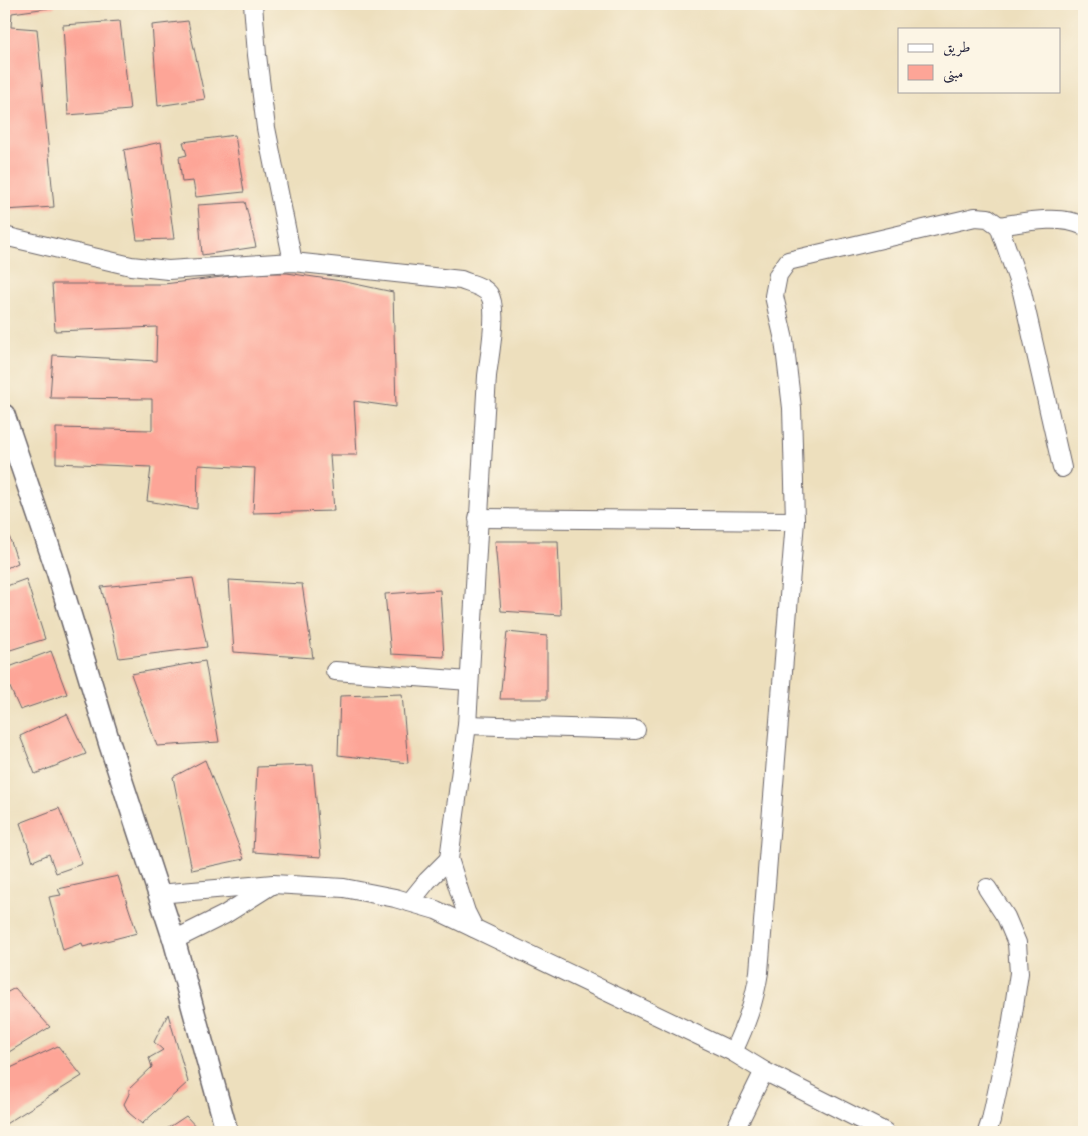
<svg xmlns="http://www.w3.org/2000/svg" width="1088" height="1136" font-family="'EB Garamond',Amiri,serif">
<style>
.building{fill:#fda597}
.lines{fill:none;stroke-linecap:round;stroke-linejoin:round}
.minor-casing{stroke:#696468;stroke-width:20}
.tertiary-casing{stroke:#696468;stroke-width:24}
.minor{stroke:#fff;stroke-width:18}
.tertiary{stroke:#fff;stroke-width:21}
</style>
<rect width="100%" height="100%" fill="#fcf5e5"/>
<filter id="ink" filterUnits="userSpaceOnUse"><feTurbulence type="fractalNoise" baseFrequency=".02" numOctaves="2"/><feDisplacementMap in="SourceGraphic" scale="10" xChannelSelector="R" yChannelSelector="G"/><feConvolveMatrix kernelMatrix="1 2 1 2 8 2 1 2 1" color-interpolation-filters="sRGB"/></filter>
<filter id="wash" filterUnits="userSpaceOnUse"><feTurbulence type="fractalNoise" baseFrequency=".0096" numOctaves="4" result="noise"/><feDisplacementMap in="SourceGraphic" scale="20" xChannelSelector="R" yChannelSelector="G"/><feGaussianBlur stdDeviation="1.12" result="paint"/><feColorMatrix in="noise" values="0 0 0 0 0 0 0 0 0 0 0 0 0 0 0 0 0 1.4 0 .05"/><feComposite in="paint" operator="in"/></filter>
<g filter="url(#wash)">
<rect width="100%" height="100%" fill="#eddfbd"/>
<g id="blocks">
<!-- building -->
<g class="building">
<polygon points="4,4 55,4 55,7 12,13 11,27 37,29 54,207 4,210"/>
<polygon points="120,21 130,110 68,115 63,25"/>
<polygon points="188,21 205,99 158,106 152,25"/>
<polygon points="235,135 244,192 196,197 193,181 182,182 179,157 187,155 183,142"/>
<polygon points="161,142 174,239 137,240 124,150"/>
<polygon points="245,202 256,247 202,255 198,205"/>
<polygon points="255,273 287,273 341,281 393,292 396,407 354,401 357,455 330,455 334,511 253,513 255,468 198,465 197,509 147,501 151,467 56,463 56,428 152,430 152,399 50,398 53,355 156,361 157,327 55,331 52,284 164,284"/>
<polygon points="4,521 18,563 4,569"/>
<polygon points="495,541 558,541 561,615 501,611"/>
<polygon points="193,578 207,647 119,658 101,587"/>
<polygon points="26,579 45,639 4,652 4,587"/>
<polygon points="229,580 302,584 313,658 234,652"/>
<polygon points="440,590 444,657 391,654 385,594"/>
<polygon points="507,632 547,636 547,699 500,699"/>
<polygon points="51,651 67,694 20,710 4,674 4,669"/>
<polygon points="205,661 219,742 157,746 131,674"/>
<polygon points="402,694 408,763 338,755 340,696"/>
<polygon points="67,714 86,754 35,774 20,736"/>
<polygon points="205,760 244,859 192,870 173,777"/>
<polygon points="313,765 321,857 253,852 257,767"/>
<polygon points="59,808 82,864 56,873 49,854 33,861 20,823"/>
<polygon points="118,876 137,933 83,947 82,943 63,950 49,897 61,895 58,889"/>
<polygon points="15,988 50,1027 4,1055 4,994"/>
<polygon points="168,1014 188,1082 142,1124 129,1113 124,1104 129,1094 129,1089 152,1067 149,1058 163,1050 154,1042"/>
<polygon points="58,1046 82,1076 4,1125 4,1071"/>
<polygon points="186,1116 200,1131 198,1132 162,1132"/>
</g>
</g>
</g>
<g filter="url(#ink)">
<use href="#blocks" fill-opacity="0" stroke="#696468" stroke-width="1"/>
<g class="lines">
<!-- minor casing -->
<g class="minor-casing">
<g id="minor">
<polyline points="253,4 257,55 266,128 293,262"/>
<path d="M999 226C1025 222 1059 214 1084 226"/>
<path d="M4 236 131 266 168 270 293 262 461 280C470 284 483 286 489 294 499 309 489 358 487 376L467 725 449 859 466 912 474 928"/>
<polyline points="478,518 795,521"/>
<polyline points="335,671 469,681"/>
<polyline points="467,725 636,730"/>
<polyline points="158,894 273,884 344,888 395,898 436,910 733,1052 764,1071 885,1132"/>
<polyline points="410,902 427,881 449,859"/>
<polyline points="174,940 224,915 270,886"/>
<path d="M733 1052C746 1024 754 1004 759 972L795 521 792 408 784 340 774 296 778 275 788 261 975 217 988 218 999 226 1022 292 1062 468"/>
<polyline points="734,1132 764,1071"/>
<polyline points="987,1132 991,1120 1011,1027 1019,973 1017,943 1006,917 987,888"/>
</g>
</g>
<!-- tertiary casing -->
<g class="tertiary-casing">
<polyline id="tertiary" points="4,415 57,571 110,745 174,940 227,1132"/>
</g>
<!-- minor -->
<use href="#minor" class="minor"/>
<!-- tertiary -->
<use href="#tertiary" class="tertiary"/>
</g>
</g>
<!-- margin -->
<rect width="1088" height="1136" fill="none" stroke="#fcf5e5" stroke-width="20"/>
<!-- legend -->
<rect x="898" y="28" width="162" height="65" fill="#fcf5e5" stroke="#a5a1a1"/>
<rect x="908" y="44" width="25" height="8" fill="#ffffff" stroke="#a5a1a1"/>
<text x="943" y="52" font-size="15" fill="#22223b">طريق</text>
<rect x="908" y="65" width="25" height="15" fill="#fda597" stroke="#a5a1a1"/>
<text x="943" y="78" font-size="15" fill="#22223b">مبنى</text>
</svg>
